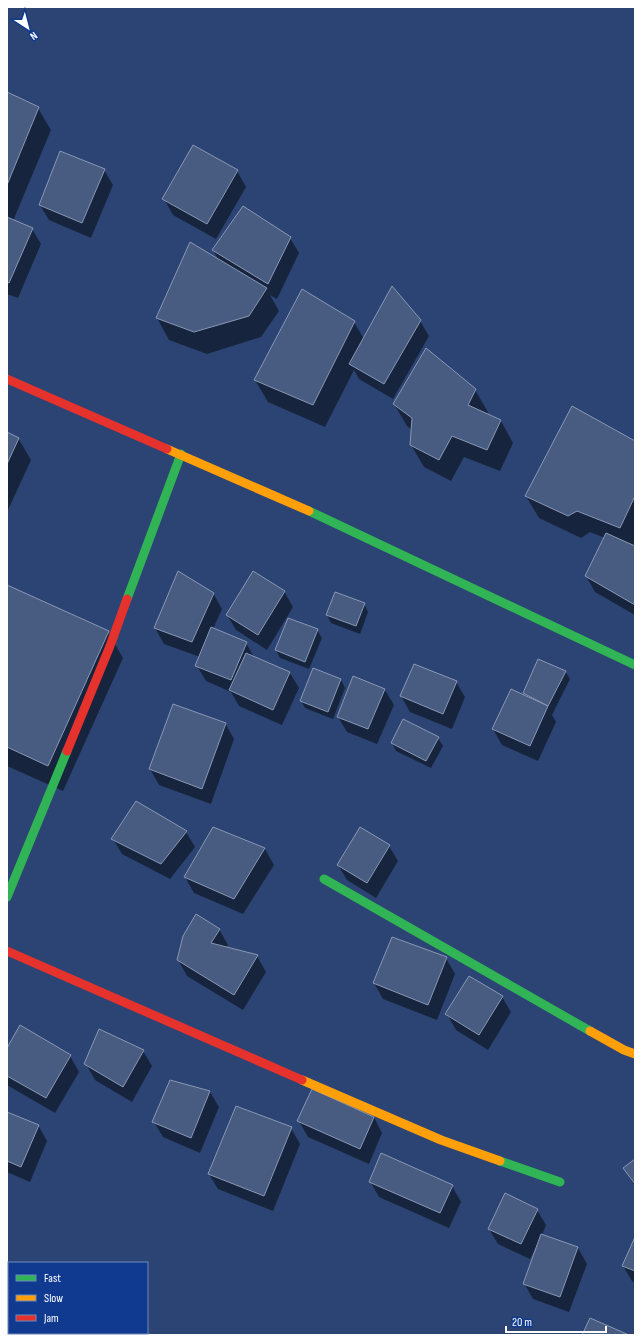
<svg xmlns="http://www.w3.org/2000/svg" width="642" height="1342" font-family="'Sofia Sans Condensed',sans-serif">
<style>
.shadow{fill:#0007}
.building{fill:#485b81;stroke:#8998b4}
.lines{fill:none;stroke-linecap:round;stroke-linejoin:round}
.fast{stroke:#30b455;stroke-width:9}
.slow{stroke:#ff9f0a;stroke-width:9}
.jam{stroke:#e5322d;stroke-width:9}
</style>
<rect width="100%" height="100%" fill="#2c4473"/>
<!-- shadow -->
<g class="shadow">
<polygon points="7,93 38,108 51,130 13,221 32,229 41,244 18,298 7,294"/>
<polygon points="104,170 113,185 91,238 49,220 40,205"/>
<polygon points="237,171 246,187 216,239 173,215 164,199"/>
<polygon points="290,238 299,253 277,299 270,295 279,311 261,337 207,354 169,340 157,318 219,261 213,250"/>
<polygon points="420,321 429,336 393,399 359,379 354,370 325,427 268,402 255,380 354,322 364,339"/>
<polygon points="475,390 488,412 487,415 501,421 513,443 500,471 464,457 451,481 424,467 411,445 412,430 407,426 394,404"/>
<polygon points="7,433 18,438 31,460 7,512"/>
<polygon points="635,442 635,544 634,546 635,547 635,615 595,592 586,576 605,538 590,532 581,538 539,518 526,496"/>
<polygon points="7,586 108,632 123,658 63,791 7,766"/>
<polygon points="284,591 293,607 267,650 236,630 227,615"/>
<polygon points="213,593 222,609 213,629 246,643 254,657 290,673 299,688 282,725 239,706 231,692 206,681 197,666 200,657 164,644 155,628"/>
<polygon points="364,604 368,612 360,634 331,623 327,615"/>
<polygon points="317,630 322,638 309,669 280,658 276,650"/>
<polygon points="313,669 341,680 345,688 333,719 305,708 301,701"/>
<polygon points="565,671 570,679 552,715 556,722 538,761 502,745 493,729 527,697 524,693"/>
<polygon points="354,677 385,690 394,705 377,744 347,732 338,717"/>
<polygon points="456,682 465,697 452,729 410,712 401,696"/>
<polygon points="225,723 234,739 211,804 159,785 150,769"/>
<polygon points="438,738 443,746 431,768 396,751 392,743"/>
<polygon points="213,828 265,849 274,865 243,914 194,893 185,877"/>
<polygon points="186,832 195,847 170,879 122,854 113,839"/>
<polygon points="389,846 398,861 376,898 347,880 338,865"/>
<polygon points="219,929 228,945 226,948 257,956 266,972 243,1010 187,976 178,960"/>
<polygon points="446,958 455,974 437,1020 383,999 374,983"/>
<polygon points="502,997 511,1012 488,1050 456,1030 447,1014"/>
<polygon points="7,1050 70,1056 79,1072 55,1113 7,1085"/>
<polygon points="143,1051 152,1066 132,1102 95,1080 86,1064"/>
<polygon points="171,1082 210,1092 219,1107 200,1153 163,1137 154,1122"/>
<polygon points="7,1113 38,1125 47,1141 30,1182 7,1172"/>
<polygon points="374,1117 382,1133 369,1164 308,1137 299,1121"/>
<polygon points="291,1128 300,1144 273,1211 218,1189 209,1174"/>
<polygon points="635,1160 635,1186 624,1168"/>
<polygon points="370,1181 452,1186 461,1202 449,1228 379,1197"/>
<polygon points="537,1210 546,1225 542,1235 578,1248 587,1264 569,1312 533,1299 524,1283 538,1245 537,1245 530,1259 498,1244 489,1229"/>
<polygon points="635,1239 635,1283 632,1281 623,1266"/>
</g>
<!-- building -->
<g class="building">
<polygon points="7,92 39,107 7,185"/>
<polygon points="193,145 238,170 207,224 162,199"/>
<polygon points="60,151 105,169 82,223 39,205"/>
<polygon points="243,206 291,237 268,284 212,250"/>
<polygon points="7,217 33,228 9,283 7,282"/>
<polygon points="190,242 267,288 249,316 194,332 156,318"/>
<polygon points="392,286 421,320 384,384 349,364"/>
<polygon points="302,289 355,321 313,405 254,380"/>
<polygon points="426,348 476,389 468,405 501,420 487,450 452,436 439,460 410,445 412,418 393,404"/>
<polygon points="572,406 635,441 635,496 620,528 577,511 568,516 525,496"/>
<polygon points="7,432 19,438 7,464"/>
<polygon points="606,533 635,546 635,605 585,576"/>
<polygon points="178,571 214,593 192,642 154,628"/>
<polygon points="253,571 285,591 258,635 226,615"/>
<polygon points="7,585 109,631 48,766 7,747"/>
<polygon points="335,592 365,603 356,626 326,615"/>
<polygon points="288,618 318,629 305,662 275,650"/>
<polygon points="211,627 247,642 231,680 195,666"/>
<polygon points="246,653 290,672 273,710 229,690"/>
<polygon points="538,659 566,671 548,706 523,693"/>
<polygon points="414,664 457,681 443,714 400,696"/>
<polygon points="313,668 341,679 328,712 300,701"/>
<polygon points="353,676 385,689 368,729 337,717"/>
<polygon points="511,689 548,706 530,746 492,729"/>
<polygon points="173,704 226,723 202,789 149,769"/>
<polygon points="403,719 439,737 426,761 391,743"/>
<polygon points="136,801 187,831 161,864 111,839"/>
<polygon points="213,827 265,848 234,899 184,877"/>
<polygon points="360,827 390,845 367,883 337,865"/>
<polygon points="196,914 220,929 211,943 258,955 234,995 177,960 183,936"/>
<polygon points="392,937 447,957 428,1005 373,983"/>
<polygon points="469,976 503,996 479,1035 445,1014"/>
<polygon points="20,1025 71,1055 46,1098 7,1076 7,1048"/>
<polygon points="99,1029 144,1050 123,1087 84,1064"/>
<polygon points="170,1080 210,1091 191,1138 152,1122"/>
<polygon points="312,1089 374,1117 360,1149 297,1121"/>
<polygon points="236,1106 292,1127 264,1196 208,1174"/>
<polygon points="7,1112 39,1125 21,1167 7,1161"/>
<polygon points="381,1153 453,1185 440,1213 369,1182"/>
<polygon points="635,1159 635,1184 623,1168"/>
<polygon points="505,1193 538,1209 521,1244 488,1229"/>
<polygon points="541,1234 578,1247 560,1297 523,1284"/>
<polygon points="635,1237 635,1271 622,1266"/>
<polygon points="590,1318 629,1335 582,1335"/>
</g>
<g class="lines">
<!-- fast -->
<g class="fast">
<polyline points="309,511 635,665"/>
<polyline points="127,599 181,454"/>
<polyline points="324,879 590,1031"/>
<polyline points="7,897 67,751"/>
<polyline points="500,1161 560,1182"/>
</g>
<!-- slow -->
<g class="slow">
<polyline points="167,449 309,511"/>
<polyline points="590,1031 624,1050 635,1054"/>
<polyline points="302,1080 441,1140 500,1161"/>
</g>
<!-- jam -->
<g class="jam">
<polyline points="7,379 167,449"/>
<polyline points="67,751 110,646 127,599"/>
<polyline points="7,951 302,1080"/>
</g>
</g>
<!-- border -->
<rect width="642" height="1342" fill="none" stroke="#ffffff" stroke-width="16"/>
<!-- legend -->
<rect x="8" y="1262" width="140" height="72" fill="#0f3a90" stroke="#6f89bc"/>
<rect x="16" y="1275" width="20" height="6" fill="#30b455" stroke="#6f89bc"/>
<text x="44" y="1282" font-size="12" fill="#ffffff">Fast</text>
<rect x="16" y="1295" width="20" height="6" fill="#ff9f0a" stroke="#6f89bc"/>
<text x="44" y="1302" font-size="12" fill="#ffffff">Slow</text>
<rect x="16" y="1315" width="20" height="6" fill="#e5322d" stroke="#6f89bc"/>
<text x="44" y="1322" font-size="12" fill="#ffffff">Jam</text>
<!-- north arrow -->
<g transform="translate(28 28) rotate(144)" stroke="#0f3a90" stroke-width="3" paint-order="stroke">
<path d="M0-3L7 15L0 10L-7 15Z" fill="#ffffff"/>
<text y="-6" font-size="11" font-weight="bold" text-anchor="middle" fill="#ffffff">N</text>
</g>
<!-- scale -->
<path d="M506 1326v6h100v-6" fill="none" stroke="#ffffff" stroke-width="2"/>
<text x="512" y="1326" font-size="12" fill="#ffffff" stroke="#0f3a90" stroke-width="3" paint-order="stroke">20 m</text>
</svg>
